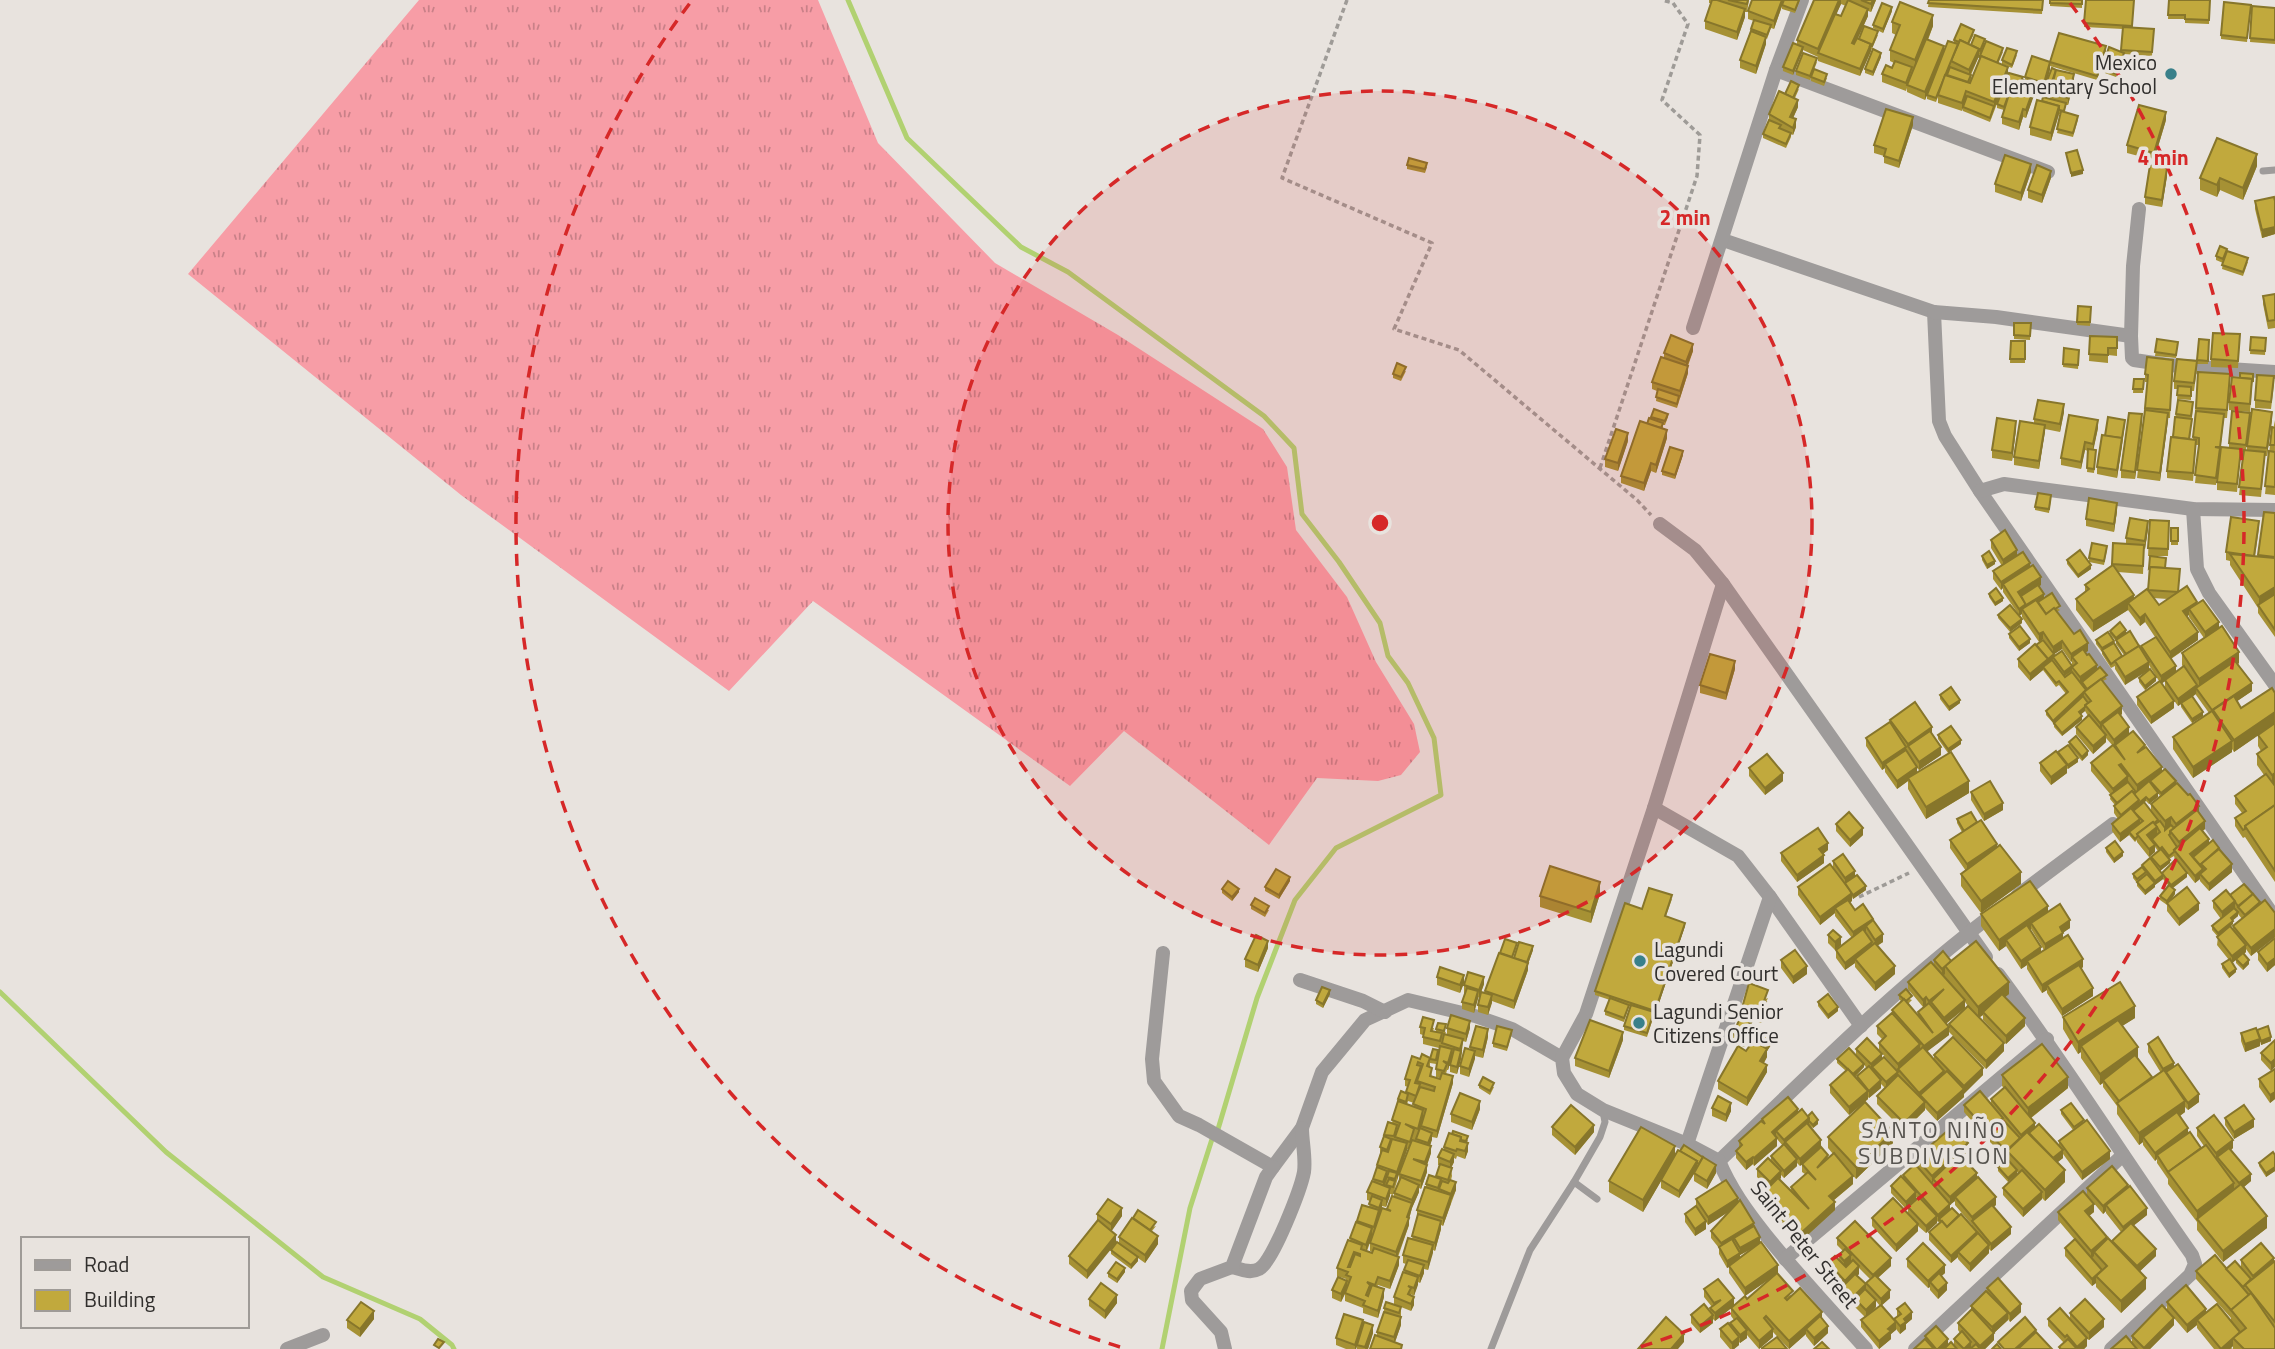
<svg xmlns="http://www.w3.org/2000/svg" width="2275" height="1349" font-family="'Titillium Web',sans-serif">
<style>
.grass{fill:url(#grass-tufts)}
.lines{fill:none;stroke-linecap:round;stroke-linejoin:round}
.stream{stroke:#b1d171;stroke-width:5}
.path{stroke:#9e9b97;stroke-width:3.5;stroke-dasharray:5 3.5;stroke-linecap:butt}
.service{stroke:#9e9b9a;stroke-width:7}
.minor{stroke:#9e9b9a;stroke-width:14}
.wall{fill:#a69134;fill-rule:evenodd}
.shaded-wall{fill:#87762b}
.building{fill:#c1a93d;stroke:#87762b;stroke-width:2;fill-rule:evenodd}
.ring{fill:none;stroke:#d62828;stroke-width:3.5;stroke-dasharray:12 9}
.poi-dot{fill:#39808a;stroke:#e8e3de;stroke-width:2.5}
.labels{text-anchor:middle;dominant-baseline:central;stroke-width:7;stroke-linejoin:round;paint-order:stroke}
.poi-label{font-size:21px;fill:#312f2d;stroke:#e8e3de;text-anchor:start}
.street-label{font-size:21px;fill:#312f2d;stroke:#e8e3de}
.neighbourhood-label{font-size:23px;letter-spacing:2px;fill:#585550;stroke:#e8e3de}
.centre{fill:#d62828;stroke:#e8e3de;stroke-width:3.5}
.ring-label{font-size:21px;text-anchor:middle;font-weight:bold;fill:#d62828;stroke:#e8e3de;stroke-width:7;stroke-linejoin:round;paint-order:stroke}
</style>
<defs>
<pattern id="grass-tufts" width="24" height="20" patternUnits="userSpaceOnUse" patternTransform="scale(1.75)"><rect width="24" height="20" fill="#f79da6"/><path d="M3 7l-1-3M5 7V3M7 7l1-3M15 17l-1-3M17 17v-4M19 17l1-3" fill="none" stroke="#c98088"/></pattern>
</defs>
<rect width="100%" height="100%" fill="#e8e3de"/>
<!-- grass -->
<polygon class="grass" points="419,0 818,0 878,143 995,263 1118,335 1263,429 1287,467 1296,530 1347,597 1376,662 1414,724 1420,752 1401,775 1378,781 1317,778 1269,845 1124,731 1070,786 813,601 729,691 461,495 188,274"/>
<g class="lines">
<!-- stream -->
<g class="stream">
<polyline points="848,0 907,138 1021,247 1068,272 1264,416 1294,448 1302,514 1339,562 1380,623 1388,656 1408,683 1434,738 1441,795 1336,848 1295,900 1257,998 1216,1136 1213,1136 1190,1208 1162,1349"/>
<polyline points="0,992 166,1152 323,1277 420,1319 452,1345 454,1349"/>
</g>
<!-- path -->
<g class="path">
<polyline points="1347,0 1282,178 1432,243 1394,329 1459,350 1637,500 1651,515"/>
<polyline points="1600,468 1697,176 1700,135 1662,100 1688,24 1673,3 1662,0"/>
<polyline points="1859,897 1909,873"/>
</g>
<!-- service -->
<g class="service">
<polyline points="2263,171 2275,170"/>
<polyline points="1574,1182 1597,1199"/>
<polyline points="1491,1349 1530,1250 1574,1182 1600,1137 1605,1122 1603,1111"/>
</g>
<!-- minor -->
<g class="minor">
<polyline points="1802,0 1776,70 2048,172"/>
<polyline points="2139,209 2133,266 2131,336 2132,358 2134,360 2168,365 2275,372"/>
<polyline points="1723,240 1934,312 1939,421 1945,436 1980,491 2275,918"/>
<polyline points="1934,312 1996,317 2131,336"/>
<polyline points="1693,328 1776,70"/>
<polyline points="1980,491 2004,484 2193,509 2275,510"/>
<polyline points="2193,509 2197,569 2209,593 2275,685"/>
<polyline points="1660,524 1695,550 1723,584 1986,957"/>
<polyline points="1654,808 1738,856 1770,897 1861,1026"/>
<polyline points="2018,895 2113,824"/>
<polyline points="1163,953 1152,1059 1154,1081 1179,1116 1199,1125 1273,1167 1302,1128 1322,1072 1365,1020 1408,1000 1475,1016 1512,1029 1562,1058 1564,1073 1577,1094 1603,1110 1687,1144 1719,1161"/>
<path d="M1998 974C2066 1065 2126 1162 2192 1255L2195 1264 2190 1275 2111 1349"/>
<polyline points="1300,980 1363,1001 1385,1012"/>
<polyline points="1562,1058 1586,1014 1654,808 1723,584"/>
<polyline points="1687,1144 1770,897"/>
<path d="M1719 1161C1809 1075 1897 986 1996 912"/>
<path d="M1719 1161C1730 1188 1747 1211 1765 1234 1797 1274 1832 1311 1866 1349"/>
<polyline points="1785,1259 2047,1039"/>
<path d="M1232 1267C1240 1269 1250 1274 1259 1269 1273 1262 1301 1188 1304 1172 1306 1158 1302 1142 1302 1128"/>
<polyline points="287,1349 323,1335"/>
<polyline points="1225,1349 1221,1332 1192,1300 1191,1291 1200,1279 1232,1267 1266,1177 1273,1167"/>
<polyline points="1915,1349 2123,1155"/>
</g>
</g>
<!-- wall -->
<g class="wall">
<polygon points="1709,0 1749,0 1747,12 1745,12 1745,17 1737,40 1705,29 1705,21 1711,3 1709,3"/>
<polygon points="1800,0 1795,13 1782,9 1782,6 1774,29 1771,28 1767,39 1766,38 1766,44 1756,74 1740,68 1740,60 1754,21 1748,19 1748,11"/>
<path d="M1814 0H1876L1871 12 1868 11V16L1858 38 1878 35 1860 76 1818 61V57L1803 50 1793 75 1783 71V67L1797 45V40ZM1841 4 1846 6 1841 16 1836 14Z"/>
<polygon points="1929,0 2043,0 2042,14 1928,7"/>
<polygon points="2050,0 2082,0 2082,8 2050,6"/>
<polygon points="2086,0 2134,0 2132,28 2154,29 2152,56 2124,54 2116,77 2102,72 2102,68 2121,52 2123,29 2084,27"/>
<polygon points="2169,0 2210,0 2209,24 2185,23 2185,19 2168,19"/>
<polygon points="2251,5 2247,42 2221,39 2221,35"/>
<polygon points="2252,6 2275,8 2275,44 2250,42"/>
<polygon points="1892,11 1883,33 1873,28 1873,25"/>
<path d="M1892 22 1933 26 1928 40 1944 51 1954 43V40L1974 34 1969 44 1985 43 2003 52 1998 64 2008 75 1990 122 1963 111V107L1962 111 1938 103V97L1936 102 1927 99V95L1931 85 1925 100 1907 92V88L1906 91 1882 82V74L1892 68 1894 63 1890 61V50L1896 35 1892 33ZM1979 54 1980 55 1979 60 1971 79V75L1979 56Z"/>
<polygon points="2106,50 2097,80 2050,66 2048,79 2074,82 2068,105 2066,105 2064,112 2078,120 2073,137 2057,133 2061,114 2059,114 2051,141 2030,135 2030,127 2042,101 2050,99 2050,91 2048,97 2043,95 2043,91 2036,88 2026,118 2023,117 2019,130 2002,124 2002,117 2004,110 1997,108 1997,104 2009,73 2025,80 2025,77 2050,62"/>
<polygon points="2017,55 2012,68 2002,64 2002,60"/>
<polygon points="1881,57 1873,76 1865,73 1865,69"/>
<polygon points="1817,62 1810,80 1796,75 1796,71"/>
<polygon points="1811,77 1827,78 1824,86 1811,81"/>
<polygon points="1799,89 1795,98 1798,107 1793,118 1796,127 1793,135 1791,134 1791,137 1786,148 1763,138 1763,134 1769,121 1769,114 1785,94"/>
<polygon points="2166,120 2154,160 2127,153 2127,145"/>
<polygon points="1913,125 1899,168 1884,163 1884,156 1874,153 1874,145"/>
<polygon points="1407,165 1427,167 1425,173 1407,169"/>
<polygon points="2257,166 2243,200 2220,190 2217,197 2200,190 2200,178"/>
<polygon points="2031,172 2021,201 1995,192 1995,184"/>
<polygon points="2167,176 2162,207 2145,204 2145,197"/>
<polygon points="2051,178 2042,203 2028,198 2028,190"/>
<polygon points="2255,201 2275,201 2275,234 2262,238 2255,209"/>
<polygon points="2216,256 2248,262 2243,276 2222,269 2223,263 2216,260"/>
<polygon points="2275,294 2275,328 2268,329 2263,304 2263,296"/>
<polygon points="2078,306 2091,307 2090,326 2077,325"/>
<polygon points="2014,323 2031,323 2030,340 2014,339"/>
<polygon points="2240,334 2238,368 2211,367 2211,359"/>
<polygon points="2090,336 2117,337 2117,356 2108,355 2108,363 2089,361"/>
<polygon points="2251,337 2266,338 2265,355 2250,354"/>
<polygon points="2157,339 2178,342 2176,358 2155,356"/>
<polygon points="2199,339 2209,340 2208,364 2197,364"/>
<polygon points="2011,341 2025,341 2025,363 2010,363"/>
<polygon points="2064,348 2079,350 2078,369 2063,367"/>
<polygon points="1693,351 1688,366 1688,373 1677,408 1656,401 1657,391 1652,389 1652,382 1664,358 1664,353"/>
<polygon points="2173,360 2170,418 2168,418 2160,481 2137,478 2148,382 2145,382 2145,374"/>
<polygon points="2197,368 2194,391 2191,391 2191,400 2177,399 2178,389 2174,389 2174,381"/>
<polygon points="1406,371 1401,381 1393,378 1393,374"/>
<polygon points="2198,372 2230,382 2227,418 2224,418 2216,485 2195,483 2199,445 2196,445 2193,481 2167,478 2167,471 2178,400 2193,406 2190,439 2193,439"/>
<polygon points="2253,374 2250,412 2229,410 2229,402 2240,378"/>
<polygon points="2134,379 2144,379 2143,393 2133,393"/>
<polygon points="2274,384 2271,409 2255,408 2255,400"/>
<polygon points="2064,412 2060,432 2045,429 2039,469 2014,465 2014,457 2034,423 2034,419"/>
<polygon points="1651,417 1668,417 1665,425 1663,425 1663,429 1667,438 1656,473 1651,471 1644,491 1621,483 1621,476 1647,424 1651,419"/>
<polygon points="2272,419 2267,456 2265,456 2261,497 2239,495 2244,453 2241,452 2237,492 2217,490 2217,482 2229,447 2229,443 2250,420 2246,450 2247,450 2247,446"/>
<polygon points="2275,420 2275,495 2265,494 2270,445"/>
<polygon points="2142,422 2135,479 2121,478 2121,470"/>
<polygon points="2125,424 2117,478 2097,474 2097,467 2105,436"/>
<polygon points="2098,428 2093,450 2096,450 2094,473 2087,472 2088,451 2085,450 2081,469 2061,465 2061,458"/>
<polygon points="2016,429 2012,461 1992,458 1992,450"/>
<polygon points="1628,441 1618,471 1605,467 1605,459"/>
<polygon points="1683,455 1675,479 1662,475 1662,471"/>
<polygon points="2051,499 2049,513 2035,510 2035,507"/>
<polygon points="2117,511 2114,532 2086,526 2086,519"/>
<polygon points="2264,512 2275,513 2275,637 2258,613 2258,608 2230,565 2230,561 2226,560 2226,552 2259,528 2255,556 2258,557"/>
<polygon points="2150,520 2169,521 2168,556 2148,556"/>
<rect x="2171" y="528" width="7" height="17"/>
<path d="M2148 529 2145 549H2144L2143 574 2118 572 2134 599 2148 591 2149 568H2165L2179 592 2197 603 2219 628 2239 663 2238 664 2252 691 2237 701 2241 708 2272 688 2275 786V882L2245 837 2243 838 2235 826V818L2242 813 2235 804V796L2264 775 2257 765V754L2261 751 2258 746V735L2234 752 2232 749V752L2193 778 2173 749V737L2209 713 2196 695V694L2192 697 2203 716 2192 723 2181 707V704L2178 706 2165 688V681L2161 683 2174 708 2151 724 2137 705V697L2159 681 2149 665 2125 685 2115 669V666L2111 668 2102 654V652L2096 644V640L2114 643 2122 656 2124 655 2116 644V641L2110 634V631L2126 634 2141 650V646L2155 637 2145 622 2140 626 2128 610 2093 632 2076 610V599L2085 592V585L2112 566 2113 543 2126 544V538ZM2153 598 2168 599 2159 605ZM2189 615V617L2204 638 2182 653V665L2183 667 2176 672 2171 659 2198 640 2187 616Z"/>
<path d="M1991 540 2017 556 2030 566 2041 585 2039 586 2044 598 2060 610 2057 612 2074 634 2088 651 2085 652 2097 670 2107 679 2103 681 2122 714 2120 716 2129 734 2145 747 2162 771 2176 784 2199 813 2205 829 2202 831 2209 843 2219 850 2232 872 2209 891 2200 881V879L2195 883 2187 873V877L2173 888 2175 894 2171 900 2199 910 2179 926 2167 911V905L2160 900V896L2168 885 2163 879 2155 885V884V887L2145 895 2137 886V883L2133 878V874L2142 867V865L2151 860V857L2158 851 2155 847V852L2149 857 2137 842V840L2135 842 2129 835 2120 842 2112 831V824L2118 819 2114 813V806L2115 805 2110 799 2111 795 2091 771V763L2113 746 2106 738V742L2093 754 2076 734V727L2088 716 2085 711 2081 714 2082 720 2062 736 2054 727V724L2046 715V711L2066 694 2059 685 2056 687 2043 670 2030 681 2018 667V659L2036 645 2047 646 2043 639 2039 642 2022 617V614L2019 616 2022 623 2010 632 1998 618V615H2019L2003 592V588L2001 590 1993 579V571L2002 566 1991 548ZM2062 649 2071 662 2072 661V666L2054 656V654ZM2158 793 2160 796 2151 804V811L2144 802 2146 801 2149 804 2158 797ZM2174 856 2175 860 2162 873 2160 871 2170 863 2169 859Z"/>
<polygon points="2107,550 2104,565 2089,562 2089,558"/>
<polygon points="1982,556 1995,564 1987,569 1982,560"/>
<polygon points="2067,560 2091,569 2078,578 2067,564"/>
<polygon points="1989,594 2003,601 1995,606 1989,597"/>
<polygon points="2009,634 2030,643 2019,651 2009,638"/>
<polygon points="1735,669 1726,700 1700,693 1700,685"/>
<polygon points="2139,678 2156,681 2145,690 2139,682"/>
<polygon points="1940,695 1960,703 1949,711 1940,699"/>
<polygon points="1890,720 1932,734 1941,755 1919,770 1917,768 1917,773 1969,793 1926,819 1908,789 1908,781 1897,789 1885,772 1885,768 1882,770 1866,746 1866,738 1890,722"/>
<polygon points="1938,735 1961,744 1948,753 1938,739"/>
<polygon points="2069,742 2088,755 2082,761 2069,746"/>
<polygon points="2058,753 2078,762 2067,769 2067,773 2051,785 2040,771 2040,763"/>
<polygon points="1749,768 1783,781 1765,795 1749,776"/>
<polygon points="1971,792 2003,810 1984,821 1971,800"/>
<polygon points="1957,819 1977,822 1997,848 2021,884 1981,913 1961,886 1961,874 1966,871 1950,848 1950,840 1962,832 1957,823"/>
<polygon points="1836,824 1863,835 1850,847 1836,831"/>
<polygon points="2106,848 2123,856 2114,863 2106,852"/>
<polygon points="1828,850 1823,854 1824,863 1797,882 1781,861 1781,853"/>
<polygon points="1833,861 1855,876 1866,890 1853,899 1852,897 1852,901 1850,902 1855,910 1873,921 1883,942 1877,946 1895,974 1875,991 1855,967 1855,963 1845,970 1836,958 1836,950 1852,938 1835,916 1835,913 1820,925 1798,895 1798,887 1833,868"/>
<polygon points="1290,881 1279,899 1265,891 1265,887"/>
<polygon points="1222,889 1239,892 1232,901 1222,893"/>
<polygon points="1600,894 1591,923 1540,907 1540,896"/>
<path d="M2230 895 2260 904 2275 913V937L2251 956 2246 949V952L2244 954 2249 964 2243 970 2236 963V960L2232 963 2236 972 2229 978 2222 968V964L2229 960 2217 945 2218 937 2212 930V926L2221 919 2213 908V901ZM2238 914 2242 919 2233 926V930L2230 927 2233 924V920L2238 916Z"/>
<polygon points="1672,899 1666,916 1685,926 1655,1015 1654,1015 1647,1037 1624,1030 1624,1026 1631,1007 1629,1006 1624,1022 1605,1015 1605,1011 1610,1000 1595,995 1595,991 1642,909"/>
<polygon points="1251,905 1269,910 1265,917 1251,909"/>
<path d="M2048 912 2070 928 2063 932V938L2083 967 2081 969 2093 996 2062 1016 2047 993V990L2042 993 2027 969V965L2021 969 2006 946 1999 951 1981 926V914ZM2031 929 2044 950 2041 952 2030 930Z"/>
<polygon points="1828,935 1841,945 1835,950 1828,943"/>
<polygon points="2275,938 2275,965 2267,972 2258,960 2258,952"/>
<polygon points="1517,947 1513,957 1533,950 1528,964 1528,970 1514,1009 1492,1001 1488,1015 1478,1012 1478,1005 1485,993 1485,991"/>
<polygon points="1268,948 1258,972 1245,967 1245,959"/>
<polygon points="1781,960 1807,974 1793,984 1781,968"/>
<path d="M1934 960 1951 961 2009 994 2005 997 2025 1026 2006 1044 1983 1020V1015L1979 1018 2004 1051 1986 1069 1949 1032V1024L1971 1010 1965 1002V1008L1946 1024 1949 1035 1927 1051 1934 1059V1055L1983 1075 1964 1093V1097L1937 1121 1925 1108V1110L1904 1131 1877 1104V1096L1885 1088 1881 1084V1088L1869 1098 1868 1097V1099L1849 1115 1830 1093V1085L1846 1071 1837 1063V1059L1856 1055V1049L1882 1059 1898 1071 1879 1050V1043L1882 1039 1877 1034V1026L1892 1014V1010L1902 1002 1899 999V995L1912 1000 1908 1004 1918 1015V1012L1923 1007 1908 989V982L1934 965ZM1864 1065 1867 1068 1857 1076V1079L1855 1077 1864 1067Z"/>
<polygon points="1437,977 1464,983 1460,993 1437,985"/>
<polygon points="1484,984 1479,998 1478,997 1474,1013 1462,1009 1462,1002 1465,993 1464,993 1464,985"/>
<polygon points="1330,994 1323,1008 1316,1004 1316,1000"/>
<polygon points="1768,998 1766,1002 1766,1010 1761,1023 1753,1020 1744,1047 1733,1042 1733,1034 1742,1015 1742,1008"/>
<polygon points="1818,1002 1838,1011 1828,1019 1818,1006"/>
<polygon points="2063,1017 2135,1018 2122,1026 2138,1058 2152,1078 2161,1073 2148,1052 2148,1044 2174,1067 2199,1102 2188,1110 2185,1107 2185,1112 2180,1116 2188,1133 2201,1148 2204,1146 2197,1136 2197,1128 2233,1148 2231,1150 2251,1181 2244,1187 2267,1228 2223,1262 2197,1230 2197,1222 2168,1184 2168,1179 2157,1163 2157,1159 2155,1161 2143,1145 2143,1142 2139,1145 2117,1114 2117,1106 2103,1087 2103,1083 2100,1085 2081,1058 2081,1052 2078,1054 2063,1029"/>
<path d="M1420 1027 1434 1028 1433 1031 1436 1032V1029L1446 1032 1445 1034 1447 1035V1028H1470L1466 1042 1463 1041 1461 1059 1457 1074 1450 1072V1065L1453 1054 1448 1070H1447L1446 1074 1453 1083 1437 1138 1432 1137 1430 1146 1431 1153 1427 1165V1172L1421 1189 1419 1188V1192L1412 1208 1409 1219V1225L1398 1257 1399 1265 1390 1289 1378 1285 1377 1287 1384 1297 1378 1318 1363 1313V1308L1345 1301V1294L1341 1302 1332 1298V1290L1346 1281V1279L1337 1276V1268L1350 1240 1357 1221 1369 1207 1370 1201 1367 1200V1192L1373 1182 1380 1154V1147L1384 1135 1392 1123 1398 1099 1406 1093 1408 1087 1405 1086V1079L1420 1059 1430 1058 1438 1054 1436 1064 1430 1063V1067L1432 1077 1440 1079V1078L1436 1077V1069L1439 1048 1423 1044V1035L1420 1034ZM1408 1101 1414 1103 1413 1107 1407 1105ZM1407 1149H1408L1399 1174 1407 1150ZM1399 1174V1181L1394 1193V1196L1387 1210 1382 1208V1206L1386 1207 1390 1194 1393 1195ZM1372 1237 1370 1243V1251L1373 1252 1372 1253 1367 1251Z"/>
<polygon points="2257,1031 2271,1041 2261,1045 2260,1041 2260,1046 2245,1052 2241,1041 2241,1033"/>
<polygon points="1512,1033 1507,1051 1493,1047 1493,1043"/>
<polygon points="1488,1037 1483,1058 1475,1056 1469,1077 1460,1074 1460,1066 1470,1050 1470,1047"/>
<polygon points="1623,1040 1609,1078 1575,1066 1575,1058"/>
<polygon points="2275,1040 2271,1071 2261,1060 2261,1053"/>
<polygon points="1773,1042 1767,1051 1767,1057 1764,1063 1767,1072 1747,1106 1718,1089 1718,1081 1746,1051"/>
<polygon points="2275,1069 2275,1099 2270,1103 2259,1087 2259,1079"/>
<polygon points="2002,1075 2068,1088 2031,1118 2035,1127 2059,1146 2059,1141 2073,1130 2061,1114 2061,1110 2084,1123 2110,1159 2082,1180 2063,1154 2063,1158 2057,1162 2065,1182 2045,1201 2042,1198 2042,1199 2023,1217 2003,1195 2003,1188 2019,1174 2017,1172 2017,1174 2008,1182 1998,1171 1998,1167 2007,1160 2007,1157 2006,1158 1990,1142 1990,1137 1987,1139 1964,1112 1964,1105 1991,1104 1991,1099 2004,1088 2002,1086"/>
<polygon points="1479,1085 1494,1087 1490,1095 1479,1088"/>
<polygon points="1712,1108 1731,1111 1726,1122 1712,1116"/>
<polygon points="1480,1109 1472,1130 1451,1122 1451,1114"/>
<path d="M1798 1112 1808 1116 1818 1124 1813 1128 1809 1125V1126L1828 1158 1833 1154 1828 1148V1137L1893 1143 1856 1179 1848 1170 1853 1184 1833 1201 1835 1210 1801 1241 1761 1202V1195L1768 1188 1757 1177V1169L1771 1161V1156L1783 1146 1777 1139V1146L1754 1166 1753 1164 1746 1170 1736 1158V1151L1739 1148V1141L1762 1122V1119ZM1797 1163 1800 1166 1802 1164V1172L1805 1174 1791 1187V1190L1780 1180 1781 1175 1784 1178 1797 1166Z"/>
<polygon points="2225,1118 2254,1127 2234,1139 2225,1125"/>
<polygon points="1552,1127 1594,1132 1575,1155 1552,1135"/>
<polygon points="1468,1140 1467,1143 1468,1151 1465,1159 1457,1156 1456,1159 1454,1158 1454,1162 1451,1168 1452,1176 1451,1180 1456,1190 1443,1226 1441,1225 1441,1229 1435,1251 1433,1250 1428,1270 1424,1269 1424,1273 1420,1283 1418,1282 1414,1296 1411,1294 1414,1305 1411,1311 1401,1307 1401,1325 1395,1342 1402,1349 1377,1336 1377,1332 1384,1313 1384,1308 1394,1304 1394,1297 1404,1273 1406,1264 1403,1263 1403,1255 1412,1239 1417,1217 1417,1210 1426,1187 1426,1184 1436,1177 1439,1165 1438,1165 1438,1157 1444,1150 1444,1147"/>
<polygon points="1678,1150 1716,1173 1707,1189 1694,1181 1694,1174 1679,1198 1661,1188 1661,1181 1643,1212 1609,1192 1609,1181 1675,1156"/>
<path d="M1968 1151 1962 1157 1996 1205 1994 1206 2011 1234 1991 1251 1989 1249V1253L1970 1272 1958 1259V1257L1951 1263 1929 1240V1232L1939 1223V1221L1938 1222 1937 1221V1223L1926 1233 1918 1226V1231L1896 1252 1872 1226V1218L1908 1213V1207L1918 1199 1916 1197 1906 1209 1891 1193V1186L1903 1178V1175L1916 1165V1158ZM1955 1201V1205L1972 1225V1226L1959 1215 1950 1210V1204Z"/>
<polygon points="2275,1155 2275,1171 2266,1177 2259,1166 2259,1163"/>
<polygon points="2087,1188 2128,1188 2147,1215 2133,1226 2156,1256 2140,1271 2146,1289 2121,1313 2096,1287 2096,1283 2092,1286 2065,1256 2065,1248 2075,1240 2058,1220 2058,1212 2094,1212 2089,1216 2107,1239 2112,1242 2121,1232 2106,1213 2106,1211 2103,1214 2087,1195"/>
<path d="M1696 1199 1738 1202 1754 1227 1760 1243 1778 1273 1745 1296 1729 1273V1267L1727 1268 1719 1254V1248L1711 1238V1231L1729 1211 1708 1225 1706 1222V1229L1695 1236 1685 1222V1214L1696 1206ZM1755 1247 1740 1258V1255Z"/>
<polygon points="1097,1214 1122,1216 1111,1231 1087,1279 1069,1264 1069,1256 1097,1222"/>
<polygon points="1156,1226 1152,1231 1158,1244 1145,1263 1138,1258 1138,1261 1131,1269 1111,1254 1111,1250 1119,1243 1119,1237"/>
<path d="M1837 1238 1891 1266 1878 1278 1890 1298 1882 1305 1894 1320 1897 1317V1309L1912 1319 1906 1324V1329L1900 1334 1896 1329 1891 1334V1339L1879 1349 1861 1327V1320L1865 1317 1855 1307V1303L1852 1306 1841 1294 1838 1297 1826 1285V1278L1828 1276 1825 1273V1265L1839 1260V1255L1843 1251 1837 1245ZM1859 1268 1870 1279 1866 1284 1857 1276 1859 1274ZM1876 1301 1880 1306 1872 1312 1876 1307Z"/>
<polygon points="1907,1259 1945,1273 1941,1276 1947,1290 1938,1299 1930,1290 1930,1287 1928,1288 1907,1267"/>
<polygon points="2241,1260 2275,1261 2275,1349 2233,1349 2233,1346 2231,1348 2233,1349 2214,1349 2197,1328 2197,1325 2187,1333 2174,1318 2174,1325 2150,1349 2111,1349 2132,1343 2132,1336 2167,1309 2167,1302 2231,1321 2231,1318 2196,1279 2196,1271 2241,1267"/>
<polygon points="1125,1272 1117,1283 1108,1277 1108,1273"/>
<polygon points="1987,1288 2021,1312 2010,1322 2008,1319 2008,1320 1994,1333 1994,1340 1985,1349 1914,1349 1925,1339 1925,1336 1948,1345 1954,1345 1954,1339 1960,1333 1958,1330 1958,1323 1971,1310 1971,1306 1987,1292"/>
<polygon points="1704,1289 1734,1305 1747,1299 1793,1295 1822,1318 1828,1333 1814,1346 1806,1336 1806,1334 1789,1349 1773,1332 1773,1337 1759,1349 1747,1335 1747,1338 1740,1343 1739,1342 1739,1345 1734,1349 1730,1349 1720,1337 1720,1329 1730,1326 1730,1323 1734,1320 1731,1316 1731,1308 1715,1321 1713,1319 1713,1323 1700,1333 1691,1323 1691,1315 1710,1311 1710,1308 1712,1307 1704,1297"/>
<polygon points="1089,1299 1117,1303 1105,1319 1089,1306"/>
<polygon points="2070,1313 2104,1327 2089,1340 2087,1339 2087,1346 2084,1349 2059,1349 2059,1347 2064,1343 2048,1326 2048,1319 2070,1319"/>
<polygon points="374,1319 360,1337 347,1328 347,1320"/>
<polygon points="1363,1326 1373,1333 1368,1349 1357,1349 1357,1346 1356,1349 1346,1349 1336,1345 1336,1338"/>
</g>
<!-- shaded-wall -->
<g class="shaded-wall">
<polygon points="1782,0 1784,0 1774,29 1774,21"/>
<polygon points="1839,0 1841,0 1841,4 1819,54 1818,53 1818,57 1818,49"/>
<polygon points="1873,0 1876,0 1871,12 1871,4"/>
<polygon points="1892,7 1892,11 1883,33 1883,29"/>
<polygon points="1745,9 1745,17 1737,40 1737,32"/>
<polygon points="1868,9 1868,16 1852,51 1852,43"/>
<polygon points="1933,15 1933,26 1915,71 1915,60"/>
<polygon points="1766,37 1766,44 1756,74 1756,66"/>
<polygon points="1871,44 1871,51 1860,76 1860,69"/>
<polygon points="1944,46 1944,54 1925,100 1925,92"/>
<polygon points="2106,46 2106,50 2097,80 2097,76"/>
<polygon points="1803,47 1803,51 1793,75 1793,71"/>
<polygon points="1979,49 1979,56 1969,77 1969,70"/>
<polygon points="1881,53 1881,57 1873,76 1873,72"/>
<polygon points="2124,53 2124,57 2116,77 2116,74"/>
<polygon points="2050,62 2050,70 2044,91 2044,83"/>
<polygon points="2008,67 2008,75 1994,109 1994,102"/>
<polygon points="2074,74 2074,82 2068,105 2068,98"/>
<polygon points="2036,82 2036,90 2026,118 2026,110"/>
<polygon points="1966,91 1966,98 1962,111 1962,103"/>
<polygon points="1798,100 1798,107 1790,125 1790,117"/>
<polygon points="2059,106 2059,114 2051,141 2051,133"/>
<polygon points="2023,109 2023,117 2019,130 2019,122"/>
<polygon points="2166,112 2166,120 2154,160 2154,153"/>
<polygon points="1913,117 1913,125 1899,168 1899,161"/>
<polygon points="1796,119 1796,127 1793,135 1793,128"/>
<polygon points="2257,154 2257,166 2243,200 2243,188"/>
<polygon points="2031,164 2031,172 2021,201 2021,193"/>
<polygon points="2167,168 2167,176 2162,207 2162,200"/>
<polygon points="2083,170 2083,174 2071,177 2071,173"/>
<polygon points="2051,171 2051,178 2042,203 2042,195"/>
<polygon points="2220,178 2220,190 2217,197 2217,185"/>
<polygon points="2275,227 2275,234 2262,238 2262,230"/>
<polygon points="1693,344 1693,351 1686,369 1686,362"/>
<polygon points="1688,366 1688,373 1680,398 1680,391"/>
<polygon points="2064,404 2064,412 2060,432 2060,424"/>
<polygon points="2272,412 2272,419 2267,456 2267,448"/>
<polygon points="2168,413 2168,421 2160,481 2160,473"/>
<polygon points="2142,414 2142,422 2135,479 2135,472"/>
<polygon points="2098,420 2098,428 2093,452 2093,444"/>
<polygon points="2125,420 2122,446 2117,478 2117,470"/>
<polygon points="2016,421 2016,429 2012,461 2012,453"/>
<polygon points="2045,425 2045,432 2039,469 2039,461"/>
<polygon points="1667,430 1667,438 1656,473 1656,465"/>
<polygon points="1628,433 1628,441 1618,471 1618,463"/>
<polygon points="2085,442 2085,450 2081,469 2081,462"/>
<polygon points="1683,451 1683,455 1675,479 1675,475"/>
<polygon points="1651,463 1651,471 1644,491 1644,483"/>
<polygon points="2117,503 2117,511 2114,532 2114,524"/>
<polygon points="2148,521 2148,529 2145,549 2145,541"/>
<polygon points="2017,550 2017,558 2003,568 2003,560"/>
<polygon points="1995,561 1995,564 1987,569 1987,565"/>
<polygon points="2030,563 2030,571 2003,584 2003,588 2001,590 2001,582"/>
<polygon points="2091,565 2091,569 2078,578 2078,575"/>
<polygon points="2041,577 2041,585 2018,600 2018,592"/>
<polygon points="2275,587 2275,598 2259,606 2259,597"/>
<polygon points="2044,594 2044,598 2026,609 2022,609 2022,614 2019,616 2019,609"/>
<polygon points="2134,595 2134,606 2128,603 2128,610 2093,632 2093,621"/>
<polygon points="2003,598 2003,601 1995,606 1995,603"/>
<polygon points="2197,602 2197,609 2189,609 2189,615 2183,619 2183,611"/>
<polygon points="2145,614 2145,622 2140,626 2140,618"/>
<polygon points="2022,619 2022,623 2010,632 2010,628"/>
<polygon points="2219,622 2219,630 2205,640 2205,632"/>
<polygon points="2126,630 2126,634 2116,642 2116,638"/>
<polygon points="2043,632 2043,639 2039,642 2039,634"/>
<polygon points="2198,632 2198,640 2170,659 2170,652"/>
<polygon points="2030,639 2030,643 2019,651 2019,647"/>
<polygon points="2062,641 2062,649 2053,655 2053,647"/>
<polygon points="2114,641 2114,644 2102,652 2102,648"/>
<polygon points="2088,643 2088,651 2074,660 2072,657 2072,661 2071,662 2071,654"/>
<polygon points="2239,652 2239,663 2199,690 2199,679"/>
<polygon points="2054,654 2054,658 2053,657 2053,659 2043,667 2043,670 2030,681 2030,674"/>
<polygon points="1735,661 1735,669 1726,700 1726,693"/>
<polygon points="2149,662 2149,670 2125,685 2125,677"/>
<polygon points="2097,665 2097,673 2080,685 2080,677"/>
<polygon points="2176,666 2176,674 2161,684 2161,676"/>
<polygon points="2072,667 2072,671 2064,676 2064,672"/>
<polygon points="2156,677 2156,681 2145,690 2145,686"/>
<polygon points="2252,683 2252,691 2217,715 2213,710 2213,718 2212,710"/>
<polygon points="2197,685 2196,694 2178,706 2178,699"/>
<polygon points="2084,692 2084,695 2053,725 2053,721"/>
<polygon points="1960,700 1960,703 1949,711 1949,707"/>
<polygon points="2174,701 2174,708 2151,724 2151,717"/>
<polygon points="2122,706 2122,714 2104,727 2102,724 2102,729 2100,731 2100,723"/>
<polygon points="2085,707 2085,711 2079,716 2079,712"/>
<polygon points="2203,712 2203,716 2192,723 2192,719"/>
<polygon points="2275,712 2275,724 2234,752 2234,740"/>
<polygon points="2082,716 2082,720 2062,736 2062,733"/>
<polygon points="1932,727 1932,734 1908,746 1908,752 1908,744"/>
<polygon points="2129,727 2129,735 2114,747 2114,740"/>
<polygon points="2106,735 2106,742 2093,754 2093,746"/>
<polygon points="1961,740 1961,744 1948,753 1948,749"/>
<polygon points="2232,741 2232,752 2193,778 2193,767"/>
<polygon points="1906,747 1906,754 1885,764 1885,768 1882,770 1882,763"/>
<polygon points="1941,747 1941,755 1919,770 1919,762"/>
<polygon points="2088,751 2088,755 2082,761 2082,757"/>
<polygon points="2078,758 2078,762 2068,769 2068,765"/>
<polygon points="2067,765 2067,773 2051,785 2051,777"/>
<polygon points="1917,767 1917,775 1908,778 1908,781 1897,789 1897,781"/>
<polygon points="2162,767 2162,774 2150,781 2150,783 2137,793 2137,785"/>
<polygon points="1783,773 1783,781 1765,795 1765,788"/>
<polygon points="2275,773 2275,785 2272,787 2272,775"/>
<polygon points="2128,776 2128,784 2113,796 2113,789"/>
<polygon points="1969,781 1969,793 1926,819 1926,807"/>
<polygon points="2176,781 2176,785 2161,797 2161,793"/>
<polygon points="2158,793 2158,797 2149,804 2149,800"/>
<polygon points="2146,797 2146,801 2139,806 2139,803"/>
<polygon points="2139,800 2139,808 2121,822 2121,815"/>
<polygon points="2003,803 2003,810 1984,821 1984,814"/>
<polygon points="2199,806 2199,813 2176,832 2176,824"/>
<polygon points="2171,817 2171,825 2165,829 2165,821"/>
<polygon points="2140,819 2140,827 2129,832 2129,835 2120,842 2120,834"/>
<polygon points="2205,821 2205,829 2179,850 2179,842"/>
<polygon points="2157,827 2157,835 2147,843 2147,835"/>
<polygon points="1863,828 1863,835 1850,847 1850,840"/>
<polygon points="2209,839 2209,846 2190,862 2190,854"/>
<polygon points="1828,843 1828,850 1819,857 1819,849"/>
<polygon points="1997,844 1997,851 1967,872 1967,864"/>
<polygon points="2155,845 2155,852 2149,857 2149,849"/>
<polygon points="2123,852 2123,856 2114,863 2114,859"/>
<polygon points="1824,855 1824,863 1797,882 1797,875"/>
<polygon points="2170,860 2170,863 2160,871 2160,867"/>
<polygon points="2232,864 2232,872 2209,891 2209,884"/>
<polygon points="2203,869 2203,877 2200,874 2200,879 2195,883 2195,876"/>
<polygon points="1855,871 1855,878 1845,883 1845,878"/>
<polygon points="2021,872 2021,884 1981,913 1981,901"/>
<polygon points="2187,873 2187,877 2171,889 2171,885"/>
<polygon points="2163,875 2163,879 2155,885 2155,881"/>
<polygon points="1290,877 1290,881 1279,899 1279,895"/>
<polygon points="1600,882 1600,894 1591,923 1591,912"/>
<polygon points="2155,883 2155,887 2145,895 2145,891"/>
<polygon points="1866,886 1866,890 1853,899 1853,895"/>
<polygon points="1239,889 1239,892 1232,901 1232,897"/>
<polygon points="2175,890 2175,894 2167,905 2167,901"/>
<polygon points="1852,893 1852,901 1838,912 1835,908 1835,913 1820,925 1820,917"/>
<polygon points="2235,901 2235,909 2222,919 2222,912"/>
<polygon points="2199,903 2199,910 2179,926 2179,919"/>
<polygon points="2048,906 2048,918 2031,923 2031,929 2009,944 2006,940 2006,946 1999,951 1999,940"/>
<polygon points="2238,912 2238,916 2231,922 2231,918"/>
<polygon points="1873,919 1873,926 1866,926 1866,931 1853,940 1853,932"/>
<polygon points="2070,920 2070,928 2060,935 2060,927"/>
<polygon points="2233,921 2233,924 2218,937 2218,933"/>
<polygon points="1685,923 1685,926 1655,1015 1655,1011"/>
<polygon points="2275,929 2275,937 2251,956 2251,948"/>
<polygon points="2063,933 2063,941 2045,952 2045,944"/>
<polygon points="1883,934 1883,942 1875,947 1875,940"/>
<polygon points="1841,937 1841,945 1835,950 1835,942"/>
<polygon points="1268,941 1268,948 1258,972 1258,965"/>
<polygon points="1872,942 1872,949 1855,959 1855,963 1845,970 1845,963"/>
<polygon points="2246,945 2246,952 2232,963 2232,956"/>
<polygon points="1533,946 1533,950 1528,964 1528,970 1514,1009 1514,1001"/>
<polygon points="2041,947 2041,955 2027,961 2027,965 2021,969 2021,961"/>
<polygon points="2275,958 2275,965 2267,972 2267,964"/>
<polygon points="2083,959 2083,967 2049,988 2047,985 2047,990 2042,993 2042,985"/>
<polygon points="2249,960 2249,964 2243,970 2243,966"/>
<polygon points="1807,966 1807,974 1793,984 1793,977"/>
<polygon points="1895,966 1895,974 1875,991 1875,983"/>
<polygon points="1945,967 1945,974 1942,977 1942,969"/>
<polygon points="2236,969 2236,972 2229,978 2229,974"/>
<polygon points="1464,975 1464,983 1460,993 1460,985"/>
<polygon points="1484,977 1484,984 1479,998 1479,990"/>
<polygon points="2009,982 2009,994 1984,1014 1983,1012 1983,1015 1978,1018 1978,1007"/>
<polygon points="2093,988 2093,996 2062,1016 2062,1009"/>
<polygon points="1330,990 1330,994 1323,1008 1323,1004"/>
<polygon points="1478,991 1478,999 1474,1013 1474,1005"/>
<polygon points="1492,995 1492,1003 1488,1015 1488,1007"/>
<polygon points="1926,997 1926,1005 1923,1008 1923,1000"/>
<polygon points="1965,1000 1965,1008 1944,1025 1944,1018"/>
<polygon points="1766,1002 1766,1010 1761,1023 1761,1016"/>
<polygon points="2135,1006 2135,1018 2084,1050 2081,1046 2081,1052 2078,1054 2078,1042"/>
<polygon points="1838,1007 1838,1011 1828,1019 1828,1015"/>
<polygon points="1753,1012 1753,1020 1744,1047 1744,1039"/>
<polygon points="2025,1018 2025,1026 2006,1044 2006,1036"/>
<polygon points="1470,1021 1470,1028 1466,1042 1466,1034"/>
<polygon points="1949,1027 1949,1035 1924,1054 1924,1046"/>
<polygon points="1488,1029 1488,1037 1483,1058 1483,1050"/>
<polygon points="1623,1032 1623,1040 1609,1078 1609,1071"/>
<polygon points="2271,1037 2271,1041 2261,1045 2261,1041"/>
<polygon points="1773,1038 1773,1042 1767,1051 1767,1057 1760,1069 1760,1061"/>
<polygon points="1463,1039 1461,1059 1457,1074 1457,1067"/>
<polygon points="2260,1039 2260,1046 2245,1052 2245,1044"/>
<polygon points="2004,1043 2004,1051 1986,1069 1986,1061"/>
<polygon points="1920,1044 1920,1052 1898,1071 1898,1064"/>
<polygon points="2138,1047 2138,1059 2103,1080 2103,1083 2100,1085 2100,1074"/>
<polygon points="1452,1049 1452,1056 1448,1070 1448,1063"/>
<polygon points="1475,1051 1475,1059 1469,1077 1469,1069"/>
<polygon points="1882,1054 1882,1062 1872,1067 1872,1071 1871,1072 1871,1064"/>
<polygon points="2275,1059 2275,1067 2271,1071 2271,1063"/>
<polygon points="2174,1063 2174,1070 2163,1077 2163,1069"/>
<polygon points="1864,1064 1864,1067 1853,1078 1853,1074"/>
<polygon points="1767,1065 1767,1072 1747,1106 1747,1098"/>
<polygon points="1983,1068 1983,1075 1964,1094 1964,1086"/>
<polygon points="1944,1071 1944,1078 1920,1095 1920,1099 1919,1101 1919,1093"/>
<polygon points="1898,1072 1898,1079 1886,1090 1886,1082"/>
<polygon points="1453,1076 1453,1083 1437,1138 1437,1131"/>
<polygon points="2068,1077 2068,1088 2028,1120 2028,1108"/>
<polygon points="1881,1080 1881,1088 1869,1098 1869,1091"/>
<polygon points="1964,1089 1964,1097 1937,1121 1937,1113"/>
<polygon points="1868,1091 1868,1099 1849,1115 1849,1107"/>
<polygon points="2275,1092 2275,1099 2270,1103 2270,1095"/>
<polygon points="2199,1094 2199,1102 2188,1110 2188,1103"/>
<polygon points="1480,1101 1480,1109 1472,1130 1472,1122"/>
<polygon points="2185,1101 2185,1112 2145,1140 2143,1137 2143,1142 2139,1145 2139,1133"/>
<polygon points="1925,1102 1925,1110 1904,1131 1904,1123"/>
<polygon points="1731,1103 1731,1111 1726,1122 1726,1115"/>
<polygon points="1798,1109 1798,1117 1776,1131 1776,1135 1772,1140 1772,1132"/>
<polygon points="1423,1110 1423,1118 1418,1136 1418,1129"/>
<polygon points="1809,1118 1809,1126 1785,1142 1785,1146 1784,1148 1784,1140"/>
<polygon points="2003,1118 2003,1126 1990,1134 1990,1137 1987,1139 1987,1131"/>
<polygon points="2254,1119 2254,1127 2234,1139 2234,1132"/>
<polygon points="1818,1120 1818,1124 1813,1128 1813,1125"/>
<polygon points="2035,1123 2035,1131 2021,1143 2021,1135"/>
<polygon points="1594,1125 1594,1132 1575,1155 1575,1147"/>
<polygon points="2188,1128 2188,1136 2157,1155 2157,1159 2155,1161 2155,1153"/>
<polygon points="1893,1132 1893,1143 1856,1179 1856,1167"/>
<polygon points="1432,1133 1432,1140 1428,1151 1428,1143"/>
<polygon points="1777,1138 1777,1146 1754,1166 1754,1158"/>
<polygon points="1821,1140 1821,1148 1800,1166 1800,1159"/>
<polygon points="2233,1140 2233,1148 2219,1159 2217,1157 2217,1160 2216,1161 2216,1153"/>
<polygon points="1407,1143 1407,1150 1397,1180 1397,1172"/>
<polygon points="1468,1143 1468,1151 1465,1159 1465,1151"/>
<polygon points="1968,1143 1968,1151 1935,1180 1933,1179 1933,1182 1932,1183 1932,1176"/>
<polygon points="1431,1146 1431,1153 1427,1165 1427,1172 1421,1189 1421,1181 1425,1169 1425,1162"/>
<polygon points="1675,1146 1675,1157 1643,1212 1643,1200"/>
<polygon points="2063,1150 2063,1158 2052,1167 2052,1160"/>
<polygon points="2110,1151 2110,1159 2082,1180 2082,1172"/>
<polygon points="1454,1154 1454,1162 1450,1170 1450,1162"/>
<polygon points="1753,1157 1753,1164 1746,1170 1746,1162"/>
<polygon points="1797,1159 1797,1166 1784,1178 1784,1171"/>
<polygon points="1697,1161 1697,1169 1679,1198 1679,1191"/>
<polygon points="1716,1165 1716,1173 1707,1189 1707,1181"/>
<polygon points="2275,1167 2275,1171 2266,1177 2266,1173"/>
<polygon points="2017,1170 2017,1174 2008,1182 2008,1178"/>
<polygon points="2065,1170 2065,1182 2045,1201 2045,1190"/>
<polygon points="1387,1171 1387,1179 1383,1190 1383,1182"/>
<polygon points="1781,1171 1781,1178 1770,1190 1770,1182"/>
<polygon points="1977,1173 1977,1180 1955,1197 1955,1201 1950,1205 1950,1197"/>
<polygon points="2251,1174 2251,1181 2239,1191 2239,1183"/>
<polygon points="1853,1176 1853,1184 1829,1204 1829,1196"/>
<polygon points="1456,1182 1456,1190 1451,1201 1451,1194"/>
<polygon points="2234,1183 2234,1194 2197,1219 2197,1222 2197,1211"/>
<polygon points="1419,1185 1419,1192 1412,1208 1409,1219 1409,1225 1396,1260 1396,1252 1407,1217 1412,1200"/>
<polygon points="2128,1185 2128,1193 2106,1205 2106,1211 2103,1214 2103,1206"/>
<polygon points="1390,1188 1390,1196 1386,1207 1386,1199"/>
<polygon points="1916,1192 1916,1200 1906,1209 1906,1202"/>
<polygon points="2042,1192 2042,1199 2023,1217 2023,1209"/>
<polygon points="1451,1195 1451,1203 1443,1226 1443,1218"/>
<polygon points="1996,1197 1996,1205 1974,1223 1972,1221 1972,1225 1972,1217"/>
<polygon points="1738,1198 1738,1206 1708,1225 1708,1217"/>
<polygon points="1382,1200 1382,1208 1374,1234 1374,1227"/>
<polygon points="1835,1202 1835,1210 1801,1241 1801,1233"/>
<polygon points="1950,1204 1950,1212 1938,1222 1938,1215"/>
<polygon points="2094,1204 2094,1212 2085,1219 2085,1211"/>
<polygon points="1122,1208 1122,1216 1111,1232 1111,1224"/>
<polygon points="2147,1208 2147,1215 2123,1234 2123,1227"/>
<polygon points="1937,1216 1937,1223 1926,1233 1926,1226"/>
<polygon points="2267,1216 2267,1228 2223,1262 2223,1251"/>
<polygon points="1441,1221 1441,1229 1435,1251 1435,1243"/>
<polygon points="1706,1221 1706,1229 1695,1236 1695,1229"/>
<polygon points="1754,1223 1754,1231 1734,1238 1734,1243 1721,1251 1721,1243"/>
<polygon points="1918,1224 1918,1231 1896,1252 1896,1245"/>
<polygon points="2011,1227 2011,1234 1991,1251 1991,1244"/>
<polygon points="1372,1228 1372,1236 1366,1252 1366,1245"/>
<polygon points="1977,1232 1977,1239 1958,1252 1958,1257 1951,1263 1951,1256"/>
<polygon points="1116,1235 1116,1243 1087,1279 1087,1271"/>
<polygon points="1158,1236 1158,1244 1145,1263 1145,1255"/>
<polygon points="1760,1237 1760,1244 1740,1255 1740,1261 1727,1268 1727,1261 1740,1254 1740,1248"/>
<polygon points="2107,1237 2107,1245 2094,1252 2094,1256 2091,1259 2091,1251"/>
<polygon points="1433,1245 1433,1253 1428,1270 1428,1262"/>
<polygon points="1989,1245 1989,1253 1970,1272 1970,1264"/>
<polygon points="2156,1249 2156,1256 2137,1274 2137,1266"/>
<polygon points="1851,1255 1851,1263 1844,1269 1844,1261"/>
<polygon points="1138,1257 1138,1261 1131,1269 1131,1265"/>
<polygon points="1399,1257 1399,1265 1390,1289 1390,1281"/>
<polygon points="1891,1258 1891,1266 1873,1282 1873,1275"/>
<polygon points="2274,1258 2274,1266 2253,1283 2253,1276"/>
<polygon points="1424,1265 1424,1273 1420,1283 1420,1276"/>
<polygon points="1778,1265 1778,1273 1745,1296 1745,1288"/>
<polygon points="1945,1265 1945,1273 1932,1285 1930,1282 1930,1287 1928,1288 1928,1281"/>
<polygon points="1859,1266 1859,1274 1845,1288 1845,1281"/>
<polygon points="1125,1268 1125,1272 1117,1283 1117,1279"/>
<polygon points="2102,1270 2096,1276 2096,1283 2092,1286 2092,1279"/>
<polygon points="1418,1277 1418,1285 1414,1296 1414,1288"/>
<polygon points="2146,1278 2146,1289 2121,1313 2121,1301"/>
<polygon points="1347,1281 1347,1289 1341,1302 1341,1294"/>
<polygon points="1947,1283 1947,1290 1938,1299 1938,1291"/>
<polygon points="1866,1284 1866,1292 1855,1299 1855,1303 1852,1306 1852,1298"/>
<polygon points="1841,1286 1841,1294 1838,1297 1838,1289"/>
<polygon points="1384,1289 1384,1297 1378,1318 1378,1311"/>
<polygon points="1890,1290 1890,1298 1881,1306 1881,1299"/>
<polygon points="1117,1295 1117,1303 1105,1319 1105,1311"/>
<polygon points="1414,1297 1414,1305 1411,1311 1411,1304"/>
<polygon points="1734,1298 1734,1306 1715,1321 1715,1313"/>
<polygon points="1876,1300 1876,1307 1866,1318 1866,1310"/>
<polygon points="2021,1304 2021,1312 2010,1322 2010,1314"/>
<polygon points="2206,1309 2206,1317 2197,1320 2197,1325 2187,1333 2187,1325"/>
<polygon points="374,1311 374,1319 360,1337 360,1329"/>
<polygon points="1822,1312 1822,1320 1806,1329 1806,1334 1789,1349 1789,1341"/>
<polygon points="1912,1312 1912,1319 1906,1324 1906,1329 1900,1334 1900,1326 1904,1319"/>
<polygon points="2008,1313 2008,1320 1994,1333 1994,1340 1985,1349 1980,1349 1980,1346 1992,1334 1992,1327"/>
<polygon points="1713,1315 1713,1323 1700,1333 1700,1326"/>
<polygon points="1401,1317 1401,1325 1394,1345 1394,1337"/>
<polygon points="2174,1318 2174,1325 2150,1349 2144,1349 2144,1348"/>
<polygon points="2104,1319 2104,1327 2089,1340 2089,1333"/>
<polygon points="1363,1320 1363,1328 1356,1349 1355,1349 1355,1345"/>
<polygon points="1896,1322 1896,1330 1891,1334 1891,1339 1879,1349 1879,1341 1888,1329"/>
<polygon points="1373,1325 1373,1333 1368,1349 1365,1349"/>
<polygon points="1828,1326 1828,1333 1814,1346 1814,1338"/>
<polygon points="1773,1329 1773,1337 1759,1349 1759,1341"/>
<polygon points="1747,1330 1747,1338 1740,1343 1740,1335"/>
<polygon points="2036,1330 2036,1337 2023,1349 2015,1349"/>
<polygon points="1684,1334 1684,1342 1678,1349 1671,1349"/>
<polygon points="1739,1337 1739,1345 1734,1349 1732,1349 1732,1343"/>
<polygon points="2087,1338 2087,1346 2084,1349 2077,1349 2077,1347"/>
<polygon points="1948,1339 1948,1347 1946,1349 1938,1349"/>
<polygon points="2233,1339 2233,1346 2230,1349 2221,1349"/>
<polygon points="1971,1342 1971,1349 1964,1349"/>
</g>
<!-- building -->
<g class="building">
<polygon points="1712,0 1717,0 1745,9 1737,32 1705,21"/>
<polygon points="1728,0 1748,0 1747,4"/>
<polygon points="1752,0 1782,0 1774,21 1748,11"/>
<polygon points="1784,0 1799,0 1795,10 1782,5"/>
<polygon points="1814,0 1839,0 1818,49 1797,40"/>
<polygon points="1848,0 1868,9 1852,43 1854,44 1857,38 1871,44 1860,69 1818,53 1835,14 1841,16"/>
<polygon points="1861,0 1873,0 1871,4"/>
<polygon points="1929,0 2043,0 2042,10 1928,3"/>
<polygon points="2050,0 2082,0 2082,4 2050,3"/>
<polygon points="2086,0 2134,0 2132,26 2084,23"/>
<polygon points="2169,0 2210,0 2209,20 2185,19 2185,15 2168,15"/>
<polygon points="1900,2 1933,15 1915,60 1890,50 1900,25 1892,22"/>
<polygon points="2224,2 2251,5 2247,38 2221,35"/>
<polygon points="1882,3 1892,7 1883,29 1873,25"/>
<polygon points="2252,6 2275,8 2275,40 2250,38"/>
<polygon points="1754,20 1771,25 1767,35 1751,29"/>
<polygon points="1961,24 1974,30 1968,44 1960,40 1959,42 1954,40"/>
<polygon points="1864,26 1878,31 1872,46 1870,46 1871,44 1859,39"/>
<polygon points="2123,27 2154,29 2152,52 2121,50"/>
<polygon points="1751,31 1766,37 1756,66 1740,60"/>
<polygon points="2059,33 2106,46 2097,76 2050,62"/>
<polygon points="1975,35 1985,39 1980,51 1978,50 1979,49 1971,45"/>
<polygon points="1926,39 1944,46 1925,92 1907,85"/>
<polygon points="1960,40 1979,49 1969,70 1951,61"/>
<polygon points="1948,41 1958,44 1936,98 1927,95"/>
<polygon points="1986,41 2003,48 1997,63 1981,56 1979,58"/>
<polygon points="1793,43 1803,47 1793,71 1783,67"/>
<polygon points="2109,47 2124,53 2116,74 2102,68"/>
<polygon points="2007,48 2017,51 2012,65 2002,60"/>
<polygon points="1873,49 1881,53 1873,72 1865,69"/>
<polygon points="1803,53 1817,58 1810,76 1796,71"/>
<polygon points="1981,56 2008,67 1994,102 1966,91 1962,103 1938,95 1945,75 1970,83"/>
<polygon points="2032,56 2050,62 2044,83 2025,77"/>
<polygon points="1895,61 1912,67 1906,83 1882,74 1886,65 1892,68"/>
<polygon points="1950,67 1971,75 1968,82 1947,75"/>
<polygon points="2052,68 2056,70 2048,93 2043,91"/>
<polygon points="1814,69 1827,74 1824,82 1811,77"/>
<polygon points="2056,70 2074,74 2068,98 2050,93"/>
<polygon points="2009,73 2023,77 2020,83 2018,82 2014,92 2010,91 2004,107 1997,104"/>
<polygon points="2022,80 2036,82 2026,110 2023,109 2019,122 2002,117 2010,91 2014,92"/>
<polygon points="1791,81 1799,85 1793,98 1785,94"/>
<polygon points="1779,91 1798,100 1790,117 1796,119 1793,128 1769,114"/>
<polygon points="1967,96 1994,106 1990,118 1963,107"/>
<polygon points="2043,97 2066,103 2064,111 2059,110 2059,106 2042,101"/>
<polygon points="2037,100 2059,106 2051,133 2030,127"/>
<polygon points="2139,105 2166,112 2154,153 2127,145"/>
<polygon points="1886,109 1913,117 1899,161 1884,156 1886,149 1874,145"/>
<polygon points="2061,111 2078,116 2073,133 2057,129"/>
<polygon points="1769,120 1781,125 1779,128 1791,133 1786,144 1763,134"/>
<polygon points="2217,138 2257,154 2243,188 2220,178 2217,185 2200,178"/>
<polygon points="2077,150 2083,170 2071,173 2066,153"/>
<polygon points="2005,155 2031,164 2021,193 1995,184"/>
<polygon points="1409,158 1427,163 1425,169 1407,165"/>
<polygon points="2037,165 2051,171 2042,195 2028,190"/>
<polygon points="2150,165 2167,168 2162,200 2145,197"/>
<polygon points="2274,197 2275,201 2275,227 2262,230 2255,201"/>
<polygon points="2220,246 2227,249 2223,259 2216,256"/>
<polygon points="2227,251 2248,258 2243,272 2222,265"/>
<polygon points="2275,294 2275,320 2268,321 2263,296"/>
<polygon points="2078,306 2091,307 2090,322 2077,322"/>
<polygon points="2014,323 2031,323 2030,336 2014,335"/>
<polygon points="2213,333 2240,334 2238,361 2211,359"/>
<polygon points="1671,335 1693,344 1686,362 1664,353"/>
<polygon points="2090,336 2117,337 2117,348 2108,348 2108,355 2089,354"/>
<polygon points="2251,337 2266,338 2265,351 2250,350"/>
<polygon points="2157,339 2178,342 2176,355 2155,352"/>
<polygon points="2199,339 2209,340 2208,361 2197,360"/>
<polygon points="2011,341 2025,341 2025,359 2010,359"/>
<polygon points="2064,348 2079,350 2078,365 2063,364"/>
<polygon points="1661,357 1688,366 1680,391 1652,382"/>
<polygon points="2147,357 2173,360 2170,410 2145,408 2148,375 2145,374"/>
<polygon points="2177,359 2197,361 2194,383 2174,381"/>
<polygon points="1397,363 1406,367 1401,377 1393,374"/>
<polygon points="2198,372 2230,374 2227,410 2196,408"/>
<polygon points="2240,373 2253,374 2253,382 2252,379 2240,378"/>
<polygon points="2257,375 2274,376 2271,402 2255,400"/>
<polygon points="2232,377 2252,379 2250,404 2229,402"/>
<polygon points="2134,379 2144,379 2143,389 2133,389"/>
<polygon points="2178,386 2191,387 2191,396 2177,395"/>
<polygon points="1658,389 1679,396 1677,404 1656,397"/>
<polygon points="2038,400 2064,404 2060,424 2034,419"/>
<polygon points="2178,400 2193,402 2191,416 2176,414"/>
<polygon points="1654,409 1668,414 1665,421 1651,417"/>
<polygon points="2252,409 2272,412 2267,448 2247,446"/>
<polygon points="2145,410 2168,413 2160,473 2137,470"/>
<polygon points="2196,411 2224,414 2220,447 2215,447 2220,448 2216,478 2195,475 2199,445 2199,438 2193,437"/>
<polygon points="2232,411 2250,413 2246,445 2229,443"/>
<polygon points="2129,413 2142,414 2135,472 2121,470"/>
<polygon points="2069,415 2098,420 2093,444 2085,442 2081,462 2061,458"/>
<polygon points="2108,417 2125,420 2122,438 2105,436"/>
<polygon points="2175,417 2192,419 2189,439 2173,437"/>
<polygon points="1649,418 1663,423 1661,428 1647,424"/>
<polygon points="1997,418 2016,421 2012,453 1992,450"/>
<polygon points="1640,421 1667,430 1656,465 1651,463 1644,483 1621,476"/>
<polygon points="2020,421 2045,425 2039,461 2014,457"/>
<polygon points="2272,427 2275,428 2275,445 2270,445"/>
<polygon points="1616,429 1628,433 1618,463 1605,459"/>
<polygon points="2102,435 2122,438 2117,470 2097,467"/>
<polygon points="2171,437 2196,440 2193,473 2167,471"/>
<polygon points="1670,447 1683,451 1675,475 1662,471"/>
<polygon points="2221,447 2241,449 2237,484 2217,482"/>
<polygon points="2088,449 2096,450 2094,469 2087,468"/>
<polygon points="2244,450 2265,452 2261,489 2239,487"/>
<polygon points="2269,451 2275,452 2275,487 2265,486"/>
<polygon points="2038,493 2051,495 2049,509 2035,507"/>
<polygon points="2089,498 2117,503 2114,524 2086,519"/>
<polygon points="2264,512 2275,513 2275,557 2258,555"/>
<polygon points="2231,517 2259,521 2254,556 2226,552"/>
<polygon points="2130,518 2148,521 2145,541 2126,538"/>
<polygon points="2150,520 2169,521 2168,549 2148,548"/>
<rect x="2171" y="528" width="7" height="13"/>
<polygon points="2005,530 2017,550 2003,560 1991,540"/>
<polygon points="2092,543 2107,546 2104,561 2089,558"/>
<polygon points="2113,543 2144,545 2143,566 2112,564"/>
<polygon points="2080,550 2091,565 2078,575 2067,560"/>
<polygon points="1989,551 1995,561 1987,565 1982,556"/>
<polygon points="2023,552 2030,563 2001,582 1993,571"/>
<polygon points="2230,554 2275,558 2275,587 2259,597"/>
<polygon points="2150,556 2166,558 2165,568 2150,567 2149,568"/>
<polygon points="2033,565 2041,577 2018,592 2026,604 2019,609 2003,584"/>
<polygon points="2113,565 2134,595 2093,621 2076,599 2089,589 2085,585"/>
<polygon points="2150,567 2180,569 2178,592 2148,590"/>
<polygon points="2038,585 2044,594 2026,605 2021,596"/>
<polygon points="2187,586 2197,602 2183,611 2198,632 2170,652 2145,614 2140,618 2128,603 2147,589 2159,605"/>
<polygon points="1996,588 2003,598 1995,603 1989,594"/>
<polygon points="2052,593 2060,606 2046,614 2038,602"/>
<polygon points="2275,594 2275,630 2258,605"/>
<polygon points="2036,600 2046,614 2054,608 2074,634 2080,630 2088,643 2071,654 2062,641 2053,647 2043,632 2039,634 2022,609"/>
<polygon points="2203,600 2219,622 2205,632 2189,609"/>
<polygon points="2010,605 2022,619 2010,628 1998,615"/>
<polygon points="2120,622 2126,630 2116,638 2110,631"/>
<polygon points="2020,626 2030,639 2019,647 2009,634"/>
<polygon points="2222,626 2239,652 2199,679 2182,653"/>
<polygon points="2130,631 2139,646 2126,654 2116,640"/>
<polygon points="2108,632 2114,641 2102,648 2096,640"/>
<polygon points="2156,637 2176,666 2161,676 2141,646"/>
<polygon points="2043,640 2054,654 2047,660 2048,659 2036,645"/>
<polygon points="2114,643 2122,656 2111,664 2102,650"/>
<polygon points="2035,644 2048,659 2030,674 2018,659"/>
<polygon points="2139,646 2149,662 2125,677 2115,661"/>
<polygon points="2083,649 2087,655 2089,654 2097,665 2080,677 2072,667 2077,663 2072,657"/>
<polygon points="2062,651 2072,666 2064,672 2053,657"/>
<polygon points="1710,654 1735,661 1726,693 1700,685"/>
<polygon points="2052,660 2065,677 2072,672 2086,690 2053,721 2046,711 2068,692 2059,681 2056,683 2043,667"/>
<polygon points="2235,661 2252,683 2212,710 2196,688"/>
<polygon points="2184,666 2197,685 2178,699 2165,680"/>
<polygon points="2100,667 2107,675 2087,689 2082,682"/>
<polygon points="2150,669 2156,677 2145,686 2139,678"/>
<polygon points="2101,679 2122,706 2100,723 2085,705 2091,701 2084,692"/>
<polygon points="2160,681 2174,701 2151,717 2137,697"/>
<polygon points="1951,687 1960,700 1949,707 1940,695"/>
<polygon points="2272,688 2275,693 2275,712 2234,740 2213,710 2234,696 2241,708"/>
<polygon points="2083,696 2088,703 2085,705 2085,707 2079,712 2082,716 2062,733 2054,723"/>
<polygon points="2192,696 2203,712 2192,719 2181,703"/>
<polygon points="1915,702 1932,727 1908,744 1890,720"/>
<polygon points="2212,711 2232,741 2193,767 2173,737"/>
<polygon points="2118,712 2129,727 2114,740 2102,724"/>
<polygon points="2089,715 2106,735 2093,746 2076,727"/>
<polygon points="1890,722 1906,747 1882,763 1866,738"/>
<polygon points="2275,723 2275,773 2272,775 2257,754 2267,747 2258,735"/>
<polygon points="1951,726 1961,740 1948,749 1938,735"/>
<polygon points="1930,731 1941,747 1919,762 1908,746"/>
<polygon points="2133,731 2145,745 2137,753 2146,747 2162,767 2137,785 2121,764 2119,765 2128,776 2113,789 2091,763 2113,745 2125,760 2115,745"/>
<polygon points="2076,736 2088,751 2082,757 2069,742"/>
<polygon points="2068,745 2078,758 2068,765 2058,752"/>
<polygon points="1906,750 1917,767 1897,781 1885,764"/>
<polygon points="2056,751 2067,765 2051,777 2040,763"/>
<polygon points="1951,752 1969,781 1926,807 1908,778"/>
<polygon points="1767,754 1783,773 1765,788 1749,768"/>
<polygon points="2165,769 2176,781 2161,793 2150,781"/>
<polygon points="2266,774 2275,786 2275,805 2245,826 2245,829 2243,830 2235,818 2246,811 2235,796"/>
<polygon points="1990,781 2003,803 1984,814 1971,792"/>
<polygon points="2149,781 2158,793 2149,800 2146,797 2139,803 2134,794"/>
<polygon points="2128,782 2135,791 2133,793 2132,791 2117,803 2110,795"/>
<polygon points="2177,783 2188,795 2190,794 2199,806 2176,824 2171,817 2165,821 2151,804"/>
<polygon points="2132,791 2139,800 2121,815 2114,806"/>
<polygon points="2144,802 2158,820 2154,823 2153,822 2137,834 2138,836 2135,839 2129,832 2143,821 2133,811"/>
<polygon points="2275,805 2275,871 2245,826"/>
<polygon points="2131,808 2140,819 2120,834 2112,824"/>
<polygon points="2197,810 2205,821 2179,842 2170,831"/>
<polygon points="1849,812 1863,828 1850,840 1836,824"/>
<polygon points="1971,812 1977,822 1964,831 1957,819"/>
<polygon points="1981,820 1997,844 1967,864 1950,840"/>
<polygon points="2160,821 2165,828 2165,830 2171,825 2174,828 2170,831 2170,834 2169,835 2177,847 2174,850 2175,851 2169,856 2162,847 2160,849 2152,839 2160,832 2155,824"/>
<polygon points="2153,822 2157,827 2147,835 2155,845 2149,849 2137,834"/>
<polygon points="1818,828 1828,843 1819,849 1824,855 1797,875 1781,853"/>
<polygon points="2200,828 2209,839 2190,854 2203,869 2195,876 2174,850"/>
<polygon points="2213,840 2219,848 2200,865 2193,857"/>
<polygon points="2115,841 2123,852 2114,859 2106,848"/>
<polygon points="2000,845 2021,872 1981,901 1961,874"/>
<polygon points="2161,849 2170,860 2160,867 2151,857"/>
<polygon points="2219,849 2232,864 2209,884 2200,874 2206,869 2201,864"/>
<polygon points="1843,854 1855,871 1845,878 1833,861"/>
<polygon points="2150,858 2163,875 2155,881 2142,865"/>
<polygon points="2176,859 2187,873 2171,885 2162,873"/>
<polygon points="1830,864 1852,893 1820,917 1798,887"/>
<polygon points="1550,866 1600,882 1591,912 1540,896"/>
<polygon points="2142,867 2146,872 2137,879 2133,874"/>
<polygon points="1276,869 1290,877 1279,895 1265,887"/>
<polygon points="2147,874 2155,883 2145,891 2137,882"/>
<polygon points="1857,875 1866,886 1853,895 1845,883"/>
<polygon points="1228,881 1239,889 1232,897 1222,889"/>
<polygon points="2030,881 2048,906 1999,940 1981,914"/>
<polygon points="2244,884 2253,894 2238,906 2230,895"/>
<polygon points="2169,885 2175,890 2167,901 2160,896"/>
<polygon points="2187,887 2199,903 2179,919 2167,903"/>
<polygon points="1649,888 1672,895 1665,916 1685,923 1655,1011 1595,991 1625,903 1642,909"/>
<polygon points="2226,890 2235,901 2222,912 2213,901"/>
<polygon points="2253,894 2260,902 2245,915 2238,907"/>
<polygon points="1255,898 1269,906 1265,913 1251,905"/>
<polygon points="1848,900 1855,910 1863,904 1873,919 1853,932 1835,908"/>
<polygon points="2265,900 2275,913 2275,929 2251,948 2233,926"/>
<polygon points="2060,904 2070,920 2060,927 2063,933 2045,944 2031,923"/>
<polygon points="2234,908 2238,912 2231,918 2233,921 2218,933 2212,926"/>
<polygon points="1873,920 1883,934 1875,940 1866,926"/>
<polygon points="2027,925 2041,947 2021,961 2006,940"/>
<polygon points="2230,926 2246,945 2232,956 2217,937"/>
<polygon points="1863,929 1872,942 1845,963 1836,950"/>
<polygon points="1833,930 1841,937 1835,942 1828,935"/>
<polygon points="1256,935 1268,941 1258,965 1245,959"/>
<polygon points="2068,935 2083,959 2042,985 2027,961"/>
<polygon points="2275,938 2275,958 2267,964 2258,952"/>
<polygon points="1505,939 1517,943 1512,957 1500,953"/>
<polygon points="1976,941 2009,982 1978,1007 1945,966"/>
<polygon points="1519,942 1533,946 1527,962 1514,958"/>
<polygon points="1875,943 1895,966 1875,983 1855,959"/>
<polygon points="1795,950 1807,966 1793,977 1781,960"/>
<polygon points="1943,951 1951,961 1942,969 1934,960"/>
<polygon points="1499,953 1528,963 1514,1001 1485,991"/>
<polygon points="2243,953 2249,960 2243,966 2236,959"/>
<polygon points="2230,959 2236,969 2229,974 2222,964"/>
<polygon points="1931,962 1965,1000 1944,1018 1931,1002 1944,989 1929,1001 1926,997 1923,1000 1908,982"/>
<polygon points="2079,965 2093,988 2062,1009 2047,985"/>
<polygon points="1440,967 1464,975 1460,985 1437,977"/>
<polygon points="1468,972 1484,977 1479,990 1464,985"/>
<polygon points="2120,982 2135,1006 2078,1042 2063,1017"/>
<polygon points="1749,983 1768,990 1764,1001 1766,1002 1761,1016 1753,1012 1744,1039 1733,1034 1744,1009 1742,1008"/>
<polygon points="1322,987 1330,990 1323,1004 1316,1000"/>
<polygon points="1467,988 1478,991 1474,1005 1462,1002"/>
<polygon points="1906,989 1912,996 1906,1001 1899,995"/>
<polygon points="1481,992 1492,995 1488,1007 1478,1005"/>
<polygon points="1828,994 1838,1007 1828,1015 1818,1002"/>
<polygon points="2002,994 2025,1018 2006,1036 1983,1012"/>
<polygon points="1610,998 1629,1005 1624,1018 1605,1011"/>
<polygon points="1904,999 1933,1033 1918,1012 1929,1003 1949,1027 1924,1046 1892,1010"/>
<polygon points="1631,1005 1654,1012 1647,1033 1624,1026"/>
<polygon points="1968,1006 2004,1043 1986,1061 1949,1024"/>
<polygon points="1892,1013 1920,1044 1898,1064 1879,1043 1886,1036 1877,1026"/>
<polygon points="1451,1015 1470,1021 1466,1034 1447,1028"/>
<polygon points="1423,1017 1434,1020 1431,1031 1442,1033 1440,1041 1423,1037 1425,1028 1420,1027"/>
<polygon points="1590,1020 1623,1032 1609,1071 1575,1058"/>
<polygon points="2118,1020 2138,1047 2100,1074 2081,1046"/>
<polygon points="1438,1023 1446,1024 1444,1031 1436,1029"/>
<polygon points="1476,1026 1488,1029 1483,1050 1470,1047"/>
<polygon points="1497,1026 1512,1030 1507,1047 1493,1043"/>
<polygon points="2268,1026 2271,1037 2261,1041 2257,1030"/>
<polygon points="2256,1028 2260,1039 2245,1044 2241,1033"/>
<polygon points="1760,1030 1773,1038 1766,1049 1753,1041"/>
<polygon points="1444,1034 1463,1039 1460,1049 1442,1043"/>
<polygon points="1953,1037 1983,1068 1964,1086 1934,1055"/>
<polygon points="2158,1037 2174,1063 2163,1069 2148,1044"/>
<polygon points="1867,1038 1882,1054 1871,1064 1856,1049"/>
<polygon points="2275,1040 2275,1059 2271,1063 2261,1053"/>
<polygon points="1753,1041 1767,1049 1760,1061 1767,1065 1747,1098 1718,1081 1738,1046 1746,1051"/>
<polygon points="2042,1044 2068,1077 2028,1108 2002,1075"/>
<polygon points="1440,1046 1452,1049 1448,1063 1443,1061 1447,1064 1444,1071 1436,1069"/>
<polygon points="1923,1047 1944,1071 1919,1093 1898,1069"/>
<polygon points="1465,1048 1475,1051 1469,1069 1460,1066"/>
<polygon points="1849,1048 1864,1064 1853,1074 1837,1059"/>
<polygon points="1433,1049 1438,1050 1436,1060 1430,1059"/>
<polygon points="1454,1049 1461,1051 1457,1067 1450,1065"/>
<polygon points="1422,1054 1430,1058 1427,1066 1432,1068 1430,1076 1440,1079 1442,1073 1453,1076 1437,1131 1421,1126 1426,1109 1413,1104 1420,1087 1434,1091 1435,1087 1417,1081 1423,1064 1418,1062 1417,1065 1421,1066 1415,1083 1420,1084 1416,1096 1406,1092 1410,1080 1405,1079 1412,1056 1420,1059"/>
<polygon points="2135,1055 2152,1077 2119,1101 2103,1080"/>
<polygon points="1884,1057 1898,1072 1886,1082 1872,1067"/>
<polygon points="2178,1064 2199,1094 2188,1103 2166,1072"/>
<polygon points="1869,1066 1881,1080 1869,1091 1857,1076"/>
<polygon points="1848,1069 1868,1091 1849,1107 1830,1085"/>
<polygon points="2275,1069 2275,1092 2270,1095 2259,1079"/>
<polygon points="2164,1070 2185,1101 2139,1133 2117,1103"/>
<polygon points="1947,1071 1964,1089 1937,1113 1920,1095"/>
<polygon points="1898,1075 1925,1102 1904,1123 1877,1096"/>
<polygon points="1483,1077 1494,1083 1490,1091 1479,1085"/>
<polygon points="2005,1087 2035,1123 2021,1135 1991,1099"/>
<polygon points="1401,1091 1408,1094 1406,1102 1398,1099"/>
<polygon points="1980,1091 2003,1118 1987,1131 1964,1105"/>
<polygon points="1460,1093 1480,1101 1472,1122 1451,1114"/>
<polygon points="1718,1096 1731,1103 1726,1115 1712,1108"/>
<polygon points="1788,1097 1798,1109 1772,1132 1777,1138 1754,1158 1753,1157 1746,1162 1736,1151 1742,1145 1739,1141 1761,1121 1765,1124 1762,1119"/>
<polygon points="1398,1101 1423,1110 1418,1129 1405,1124 1414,1129 1410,1142 1395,1137 1400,1123 1392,1120"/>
<polygon points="1865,1102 1893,1132 1856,1167 1828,1137"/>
<polygon points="2071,1103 2084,1120 2074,1127 2061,1110"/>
<polygon points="1571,1105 1594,1125 1575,1147 1552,1127"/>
<polygon points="2244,1105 2254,1119 2234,1132 2225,1118"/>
<polygon points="1802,1109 1809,1118 1784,1140 1776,1131"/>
<polygon points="1812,1112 1818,1120 1813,1125 1809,1121 1809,1118 1808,1116"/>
<polygon points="2177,1112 2188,1128 2155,1153 2143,1137"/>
<polygon points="2214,1115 2233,1140 2216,1153 2197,1128"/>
<polygon points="2087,1120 2110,1151 2082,1172 2059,1141"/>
<polygon points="2004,1121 2020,1138 2006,1151 1990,1134"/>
<polygon points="1388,1122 1397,1125 1394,1136 1384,1135"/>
<polygon points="1807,1123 1821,1140 1800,1159 1785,1142"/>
<polygon points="2039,1124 2063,1150 2053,1158 2029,1133"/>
<polygon points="1953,1126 1968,1143 1932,1176 1916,1158"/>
<polygon points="1641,1127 1675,1146 1643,1200 1609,1181"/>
<polygon points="1420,1128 1432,1133 1428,1143 1416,1139"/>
<polygon points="1453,1131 1468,1136 1466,1141 1461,1140 1461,1137 1452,1134"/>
<polygon points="2027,1132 2065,1170 2045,1190 2007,1151"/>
<polygon points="2190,1132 2201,1148 2168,1172 2157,1155"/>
<polygon points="1449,1133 1461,1137 1460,1141 1468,1143 1465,1151 1457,1149 1456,1151 1444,1147"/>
<polygon points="1384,1136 1391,1139 1387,1150 1380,1147"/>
<polygon points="1392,1139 1407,1143 1397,1172 1377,1165 1382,1150 1388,1152"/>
<polygon points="1412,1140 1431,1146 1425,1162 1413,1159 1427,1165 1421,1181 1399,1174"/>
<polygon points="1784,1144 1797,1159 1784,1171 1771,1156"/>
<polygon points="1684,1145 1704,1158 1703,1157 1699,1164 1696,1162 1697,1161 1680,1151"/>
<polygon points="2206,1145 2234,1183 2197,1211 2168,1172"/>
<polygon points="1821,1147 1828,1155 1817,1168 1834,1153 1853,1176 1829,1196 1835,1202 1801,1233 1761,1195 1778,1178 1809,1209 1791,1187 1808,1172 1816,1180 1802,1164"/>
<polygon points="2229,1148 2251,1174 2239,1183 2217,1157"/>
<polygon points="1442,1149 1454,1154 1450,1162 1438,1157"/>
<polygon points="1678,1150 1697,1161 1679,1191 1661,1180"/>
<polygon points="2273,1152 2275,1155 2275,1167 2266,1173 2259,1163"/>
<polygon points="1959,1154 1977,1173 1950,1197 1933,1179"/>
<polygon points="1703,1157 1716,1165 1707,1181 1694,1173"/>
<polygon points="1768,1158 1781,1171 1770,1182 1757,1169"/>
<polygon points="2007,1159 2017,1170 2008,1178 1998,1167"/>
<polygon points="1440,1164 1452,1168 1448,1180 1436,1176"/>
<polygon points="1915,1164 1950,1204 1938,1215 1903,1175"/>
<polygon points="2112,1166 2128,1185 2103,1206 2087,1188"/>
<polygon points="1377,1167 1387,1171 1383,1182 1373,1179"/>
<polygon points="2022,1170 2042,1192 2023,1209 2003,1188"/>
<polygon points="1389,1171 1397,1173 1395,1179 1387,1177"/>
<polygon points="1429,1175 1441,1179 1438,1188 1426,1184"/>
<polygon points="1901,1176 1916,1192 1906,1202 1891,1186"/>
<polygon points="1401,1177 1419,1185 1412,1200 1394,1193"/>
<polygon points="1978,1177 1996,1197 1972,1217 1955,1197"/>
<polygon points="1389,1179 1395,1181 1393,1187 1386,1185"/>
<polygon points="1450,1180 1456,1182 1451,1194 1439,1189 1442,1181 1448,1183"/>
<polygon points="1726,1180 1738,1198 1708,1217 1696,1199"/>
<polygon points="1372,1181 1390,1188 1386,1199 1367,1192"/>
<polygon points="2241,1184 2267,1216 2223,1251 2197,1219"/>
<polygon points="2130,1186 2147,1208 2123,1227 2106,1205"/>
<polygon points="1425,1187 1451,1195 1443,1218 1417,1210"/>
<polygon points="2083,1191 2094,1204 2085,1211 2107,1237 2091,1251 2058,1212"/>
<polygon points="1372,1196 1382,1200 1379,1208 1369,1204"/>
<polygon points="1392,1196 1412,1203 1407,1217 1409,1218 1396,1252 1370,1243 1382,1208 1391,1211 1387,1209"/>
<polygon points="1919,1197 1937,1216 1926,1226 1908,1207"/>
<polygon points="1893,1198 1918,1224 1896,1245 1872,1218"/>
<polygon points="1108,1199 1122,1208 1111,1224 1097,1214"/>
<polygon points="1740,1200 1754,1223 1721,1243 1711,1231"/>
<polygon points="1362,1205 1379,1210 1374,1227 1357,1221"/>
<polygon points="1992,1205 2011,1227 1991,1244 1972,1221"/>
<polygon points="1696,1206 1706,1221 1695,1229 1685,1214"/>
<polygon points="1952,1208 1959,1215 1947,1227 1939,1219"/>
<polygon points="1138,1210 1156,1222 1150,1230 1133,1218"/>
<polygon points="1418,1214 1441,1221 1435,1243 1412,1236"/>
<polygon points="1961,1214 1977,1232 1951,1256 1929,1232 1942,1221 1947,1227"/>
<polygon points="1132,1218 1158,1236 1145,1255 1119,1237"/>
<polygon points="1098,1220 1116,1235 1087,1271 1069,1256"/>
<polygon points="1855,1221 1891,1258 1873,1275 1837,1238"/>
<polygon points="1356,1222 1372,1228 1366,1245 1350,1238"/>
<polygon points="2131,1223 2156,1249 2137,1266 2112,1241"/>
<polygon points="1754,1226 1760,1237 1740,1248 1734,1238"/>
<polygon points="1978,1233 1989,1245 1970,1264 1958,1252"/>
<polygon points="1408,1238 1433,1245 1428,1262 1403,1255"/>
<polygon points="2108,1238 2146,1278 2121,1301 2096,1276 2107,1266 2094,1252"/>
<polygon points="1732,1239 1740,1253 1727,1261 1719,1247"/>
<polygon points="2075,1239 2102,1270 2092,1279 2065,1248"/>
<path d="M1348 1240 1362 1245 1361 1249 1372 1253 1374 1248 1399 1257 1390 1281 1378 1277 1375 1285 1367 1282 1370 1285 1366 1295 1368 1296 1372 1285 1384 1289 1378 1311 1363 1305 1365 1301 1345 1293 1351 1277 1346 1275 1348 1272 1337 1268ZM1354 1252 1360 1254V1256L1355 1254 1350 1267H1348Z"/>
<polygon points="1117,1242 1138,1257 1131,1265 1111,1250"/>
<polygon points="1761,1242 1778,1265 1745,1288 1729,1266"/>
<polygon points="1923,1243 1945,1265 1928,1281 1907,1259"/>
<polygon points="2261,1243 2274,1258 2253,1276 2241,1260"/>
<polygon points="1845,1249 1851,1255 1844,1261 1839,1255"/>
<polygon points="2215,1255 2249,1295 2231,1310 2232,1311 2196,1271"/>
<polygon points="1835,1256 1846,1267 1853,1260 1859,1266 1845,1281 1833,1268 1830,1271 1825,1265"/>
<polygon points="1408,1260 1424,1265 1420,1276 1404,1270"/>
<polygon points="2235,1261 2251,1279 2243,1287 2226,1269"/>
<polygon points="2275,1261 2275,1322 2245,1285"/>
<polygon points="1116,1262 1125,1268 1117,1279 1108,1273"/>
<polygon points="1403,1272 1418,1277 1414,1288 1408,1286 1411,1288 1408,1294 1414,1297 1411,1304 1394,1297"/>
<polygon points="1832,1272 1845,1284 1855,1274 1866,1284 1852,1298 1841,1286 1838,1289 1826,1278"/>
<polygon points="1777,1273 1793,1291 1785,1298 1787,1300 1800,1288 1822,1312 1789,1341 1766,1316 1764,1318 1773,1329 1759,1341 1731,1308 1745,1296 1747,1299"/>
<polygon points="1939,1273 1947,1283 1938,1291 1930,1282"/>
<polygon points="1875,1275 1890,1290 1881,1299 1866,1283"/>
<polygon points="1338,1277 1347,1281 1341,1294 1332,1290"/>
<polygon points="1998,1278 2021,1304 2010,1314 1987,1288"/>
<polygon points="1718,1279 1734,1298 1715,1313 1710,1308 1721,1300 1714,1303 1704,1289"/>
<polygon points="1101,1283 1117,1295 1105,1311 1089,1299"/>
<polygon points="2186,1285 2206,1309 2187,1325 2167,1302"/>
<polygon points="1865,1289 1876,1300 1866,1310 1855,1299"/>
<polygon points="1986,1291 2008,1313 1992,1327 1971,1306"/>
<polygon points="2251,1293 2275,1328 2275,1349 2244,1349 2233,1338 2246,1328 2231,1310"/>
<polygon points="2085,1299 2104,1319 2089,1333 2070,1313"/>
<polygon points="361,1302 374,1311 360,1329 347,1320"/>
<polygon points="1386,1302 1401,1307 1399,1313 1384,1308"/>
<polygon points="1905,1303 1912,1312 1904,1319 1906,1322 1900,1326 1894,1319 1901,1314 1897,1309"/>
<polygon points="1704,1304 1713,1315 1700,1326 1691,1315"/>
<polygon points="2217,1304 2240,1332 2221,1349 2197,1320"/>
<polygon points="1881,1305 1896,1322 1888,1329 1891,1331 1879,1341 1861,1320"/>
<polygon points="2162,1305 2174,1318 2144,1348 2132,1336"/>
<polygon points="2060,1308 2087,1338 2077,1347 2067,1335 2065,1337 2048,1319"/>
<polygon points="1972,1309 1994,1333 1980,1346 1958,1323"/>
<polygon points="1384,1312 1401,1317 1394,1337 1377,1332"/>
<polygon points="1344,1314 1363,1320 1355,1345 1336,1338"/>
<polygon points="1820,1316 1828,1326 1814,1338 1806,1329"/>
<polygon points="1666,1317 1684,1334 1671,1349 1638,1349"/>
<polygon points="2025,1317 2036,1330 2015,1349 2004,1349 1998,1342"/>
<polygon points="1737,1318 1747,1330 1740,1335 1730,1323"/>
<polygon points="1364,1322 1373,1325 1365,1347 1357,1345"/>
<polygon points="1728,1323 1739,1337 1732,1343 1720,1329"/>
<polygon points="1936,1326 1948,1339 1938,1349 1936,1349 1925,1336"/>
<polygon points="1962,1331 1971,1342 1964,1349 1954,1339"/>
<polygon points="2036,1332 2052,1349 2018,1349"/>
<polygon points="1375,1335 1402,1345 1401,1349 1370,1349"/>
<polygon points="2126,1336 2137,1349 2111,1349"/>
<polygon points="1777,1337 1787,1349 1762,1349 1762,1348"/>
<polygon points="438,1339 444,1342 439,1348 434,1345"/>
<polygon points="1925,1339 1934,1349 1914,1349"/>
<polygon points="2068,1339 2077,1349 2061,1349 2059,1347"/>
<polygon points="1822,1342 1829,1349 1814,1349"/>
<polygon points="1951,1342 1957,1349 1944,1349"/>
<polygon points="1976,1344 1980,1349 1970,1349"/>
<polygon points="1997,1344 2001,1349 1992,1349"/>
</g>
<!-- distance rings -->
<circle cx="1380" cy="523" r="432" fill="#d62828" fill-opacity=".12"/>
<g class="ring">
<circle cx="1380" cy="523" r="432"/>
<path d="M1120 1347A864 864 0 0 1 690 3M2070 3A864 864 0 0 1 1640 1347"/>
</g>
<!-- markers -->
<g class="poi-dot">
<circle cx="2171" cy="74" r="7"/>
<circle cx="1640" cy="961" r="7"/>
<circle cx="1639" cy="1023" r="7"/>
</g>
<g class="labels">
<!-- poi labels -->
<g class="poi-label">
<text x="2157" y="62" text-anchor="end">Mexico<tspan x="2157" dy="24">Elementary School</tspan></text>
<text x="1654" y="949">Lagundi<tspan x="1654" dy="24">Covered Court</tspan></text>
<text x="1653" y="1011">Lagundi Senior<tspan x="1653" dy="24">Citizens Office</tspan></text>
</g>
<!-- street labels -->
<g class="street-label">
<text transform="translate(1805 1244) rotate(51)">Saint Peter Street</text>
</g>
<!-- neighbourhood labels -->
<g class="neighbourhood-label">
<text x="1934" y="1129">SANTO NIÑO<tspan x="1934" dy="26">SUBDIVISION</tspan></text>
</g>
</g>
<circle cx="1380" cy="523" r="10" class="centre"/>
<g class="ring-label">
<text x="2163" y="165">4 min</text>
<text x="1685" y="225">2 min</text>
</g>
<!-- legend -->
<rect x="21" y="1237" width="228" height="91" fill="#e8e3de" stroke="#9f9b97" stroke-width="2"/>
<rect x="35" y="1260" width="35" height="10" fill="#9e9b9a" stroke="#9f9b97" stroke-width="2"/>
<text x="84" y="1272" font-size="21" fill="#312f2d">Road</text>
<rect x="35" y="1290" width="35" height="21" fill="#c1a93d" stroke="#9f9b97" stroke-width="2"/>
<text x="84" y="1307" font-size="21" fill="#312f2d">Building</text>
</svg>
